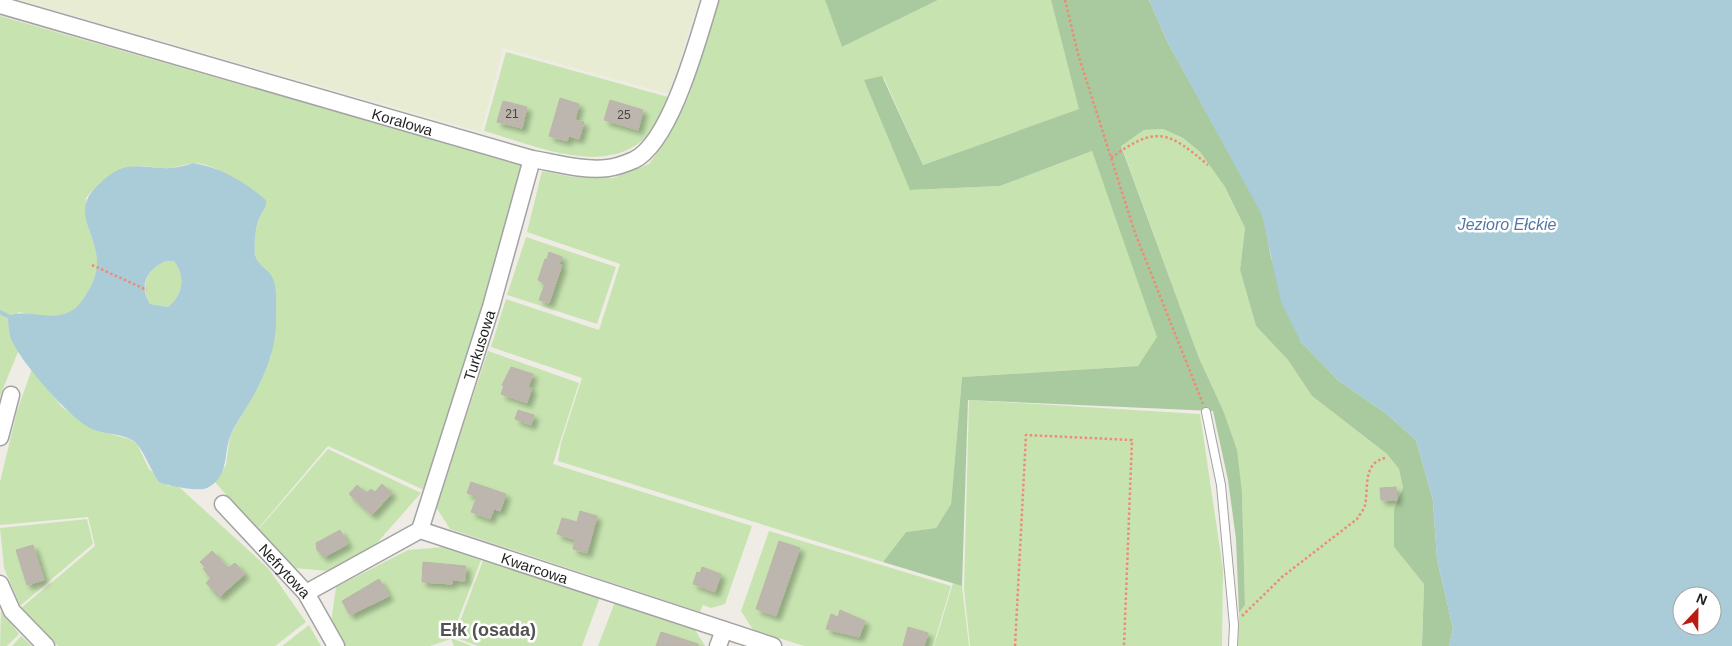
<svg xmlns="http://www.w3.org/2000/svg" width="1732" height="646" font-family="Helvetica,sans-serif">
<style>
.farmland{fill:#e8ecd3}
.grass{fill:#c7e4b0}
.forest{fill:#a9ca9e}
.water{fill:#aacbd8;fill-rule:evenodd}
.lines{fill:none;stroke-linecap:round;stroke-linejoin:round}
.stream{stroke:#aacbd8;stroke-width:4}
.building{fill:#bcb6af;stroke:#bfb4a9;filter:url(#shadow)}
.lane-casing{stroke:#a3a3a3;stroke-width:10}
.street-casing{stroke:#a3a3a3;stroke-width:19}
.path{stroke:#ee8b78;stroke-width:2.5;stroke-dasharray:2.5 2.5;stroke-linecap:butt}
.lane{stroke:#fff;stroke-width:8}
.street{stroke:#fff;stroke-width:16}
.labels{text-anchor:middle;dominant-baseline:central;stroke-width:5;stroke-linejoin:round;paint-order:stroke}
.number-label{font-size:12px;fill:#464543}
.street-label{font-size:15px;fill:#1f1f1f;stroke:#fff}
.water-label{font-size:16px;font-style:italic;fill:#5378a6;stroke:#fff}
.quarter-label{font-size:18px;font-weight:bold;fill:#525252;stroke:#fff}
</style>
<defs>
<filter id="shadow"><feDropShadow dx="4.5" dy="4.5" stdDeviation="2.5" flood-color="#0004"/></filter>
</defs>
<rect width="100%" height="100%" fill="#efece6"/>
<!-- farmland -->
<polygon class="farmland" points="19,0 699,0 669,94 503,48 481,132"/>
<!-- grass -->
<g class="grass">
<polygon points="718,0 825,0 842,47 938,0 1051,0 1080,109 923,165 883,76 910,190 1000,186 1092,151 1158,337 1138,366 962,377 951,504 936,528 906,532 883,562 558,461 561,443 582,378 491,347 506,299 599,330 620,264 527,232 542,171 573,177 613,178 649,164 667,139 689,96"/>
<path d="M0 16 523 165 484 306 424 490 328 446 257 530 215 482 226 465 230 436 260 383 271 356 270 274C267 272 263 269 261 267 251 256 254 230 260 217 263 210 267 208 266 200 250 187 214 163 194 163 184 164 174 169 164 168 156 168 148 166 140 166 116 167 101 181 86 198 87 208 86 220 89 229 92 241 99 250 99 262 98 282 81 312 60 316 48 319 31 315 18 312L11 338 18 352 0 396Z"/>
<path d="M506 52 668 97C663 108 659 123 651 132 608 181 535 145 484 131Z"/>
<polygon points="1163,129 1183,138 1200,152 1225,187 1245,228 1240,270 1256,326 1288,360 1312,396 1387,454 1399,469 1403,488 1394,509 1394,547 1424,584 1422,646 1238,646 1239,613 1245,605 1242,493 1223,410 1199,358 1121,145 1144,130"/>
<polygon points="526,237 616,267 597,324 507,295"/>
<path d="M166 261H174C186 277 183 295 168 307L150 304C139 285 147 269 166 261Z"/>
<polygon points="488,351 579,383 553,464 752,526 725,604 711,608 703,605 700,612 450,529 436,507"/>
<polygon points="32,369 62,407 93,429 129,439 137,444 149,469 168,486 178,486 268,568 306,622 275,646 58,646 21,608 95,546 88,517 0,525 0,482 17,411"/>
<polygon points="969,400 1200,414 1223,569 1222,646 970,646 964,589"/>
<polygon points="328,449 421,493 376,544 328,571 294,568 257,531"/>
<polygon points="87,519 93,544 20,606 4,568 0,528"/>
<polygon points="769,531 951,586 933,646 804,646 753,630 741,611"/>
<polygon points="444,547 481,560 451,638 472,646 454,646 451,639 430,646 345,646 331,623 336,587 408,550"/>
<polygon points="484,558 600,597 582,646 478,646 454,637"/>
<polygon points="953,583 962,586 969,646 934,646"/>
<polygon points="615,602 694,628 705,646 598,646"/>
<polygon points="1,610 19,634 7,646 0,646"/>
<polygon points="309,625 321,646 282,646"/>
<polygon points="21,636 32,646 12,646"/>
</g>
<!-- forest -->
<g class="forest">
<polygon points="825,0 938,0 842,47"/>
<polygon points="1051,0 1149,0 1167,41 1263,215 1271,258 1301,342 1339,381 1387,414 1416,440 1433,500 1437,559 1453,628 1449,646 1422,646 1424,584 1394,547 1394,509 1403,488 1399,469 1387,454 1312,396 1288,360 1256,326 1240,270 1245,228 1225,187 1200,152 1183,138 1163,129 1144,130 1121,146 1199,358 1223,410 1237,450 1242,493 1245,605 1239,613 1236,539 1228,480 1213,411 968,400 962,586 883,562 906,532 936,528 951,504 962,377 1138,366 1157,337 1092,151 1000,186 910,190 864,80 882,76 923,165 1079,109"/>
</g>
<!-- water -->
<g class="water">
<path d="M1149 0H1732V646H1449L1453 628 1437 559 1433 500 1416 440 1387 414 1339 381 1301 342 1281 302 1262 215 1167 41ZM1682 596H1712V626H1682Z"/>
<path d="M193 163C220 167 245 182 266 200 267 208 263 210 260 217 255 226 254 244 255 254 257 265 265 267 271 275 278 286 276 306 276 319 277 350 262 383 246 408 241 417 235 425 231 434 223 453 230 477 207 488 198 492 169 486 159 482 151 471 144 451 136 443 125 433 106 435 92 429 70 419 20 361 11 339 9 332 8 323 8 316 30 308 53 324 74 309 80 305 86 295 90 288 115 243 63 219 97 186 103 180 110 174 118 170 133 163 148 168 163 168 174 169 184 166 193 163ZM166 261H174C186 277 183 295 168 307L150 304C138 285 147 269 166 261Z"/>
</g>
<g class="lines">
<!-- stream -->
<polyline class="stream" points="0,312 8,316"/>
</g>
<!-- building -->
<g class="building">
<polygon points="560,98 579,104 575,120 584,122 579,139 569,136 567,141 549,136"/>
<polygon points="610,100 643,110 638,130 604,120"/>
<polygon points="503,101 527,107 522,128 497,122"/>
<polygon points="549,252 562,257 559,264 562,265 549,303 539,300 545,284 538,280 545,259 547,259"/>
<polygon points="511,367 533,374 528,387 532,388 527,403 501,394 504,386 502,385"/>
<polygon points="518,410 534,415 531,425 515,419"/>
<polygon points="471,482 506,494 500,511 494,509 490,519 471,512 477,497 467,493"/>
<polygon points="382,484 392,493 372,515 349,494 357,485 366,493 371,489 375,492"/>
<polygon points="1396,487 1397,500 1381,500 1380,488"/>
<polygon points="580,511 597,516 587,553 573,549 575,540 557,534 562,518 577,522"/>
<polygon points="340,530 348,544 324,557 317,550 316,543"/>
<polygon points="779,541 800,548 776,616 756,609"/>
<polygon points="33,545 44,580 27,585 16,550"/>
<polygon points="212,551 228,568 235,563 245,574 219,597 206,583 211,578 203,569 206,568 200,562"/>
<polygon points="423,562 466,566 465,581 452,580 452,584 422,582"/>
<polygon points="702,567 721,574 715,592 693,584 697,572 700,573"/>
<polygon points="379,579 389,596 350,615 342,601"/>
<polygon points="840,610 865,621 859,637 826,629 831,614 838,617"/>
<polygon points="908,627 928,633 924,646 903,646"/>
<polygon points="661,632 698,644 698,646 656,646"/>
</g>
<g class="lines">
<!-- lane casing -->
<g class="lane-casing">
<polyline id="lane" points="1206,412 1221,485 1234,625 1233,646"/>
</g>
<!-- street casing -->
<g class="street-casing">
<g id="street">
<path id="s1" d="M0 5 532 159C556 163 583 171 608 168 616 167 627 163 634 160 671 142 698 39 710 0"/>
<polyline points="0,437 11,395"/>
<path id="s2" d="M223 504 306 593 336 646"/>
<path id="s3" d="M420 530 491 307 532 159"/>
<polyline points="0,584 12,611 46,646"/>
<path id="s4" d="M306 593 420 530 773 646"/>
<polyline points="718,646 724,630"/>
</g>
</g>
<!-- path -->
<g class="path">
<polyline points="1065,0 1078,54 1135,233 1203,404"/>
<path d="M1111 158C1156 125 1168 131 1208 165"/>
<polyline points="92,265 147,290"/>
<path d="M1242 616 1282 577 1357 519C1359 515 1364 510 1365 505 1369 487 1362 464 1385 458"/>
<polyline points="1015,646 1026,435 1132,440 1124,646"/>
</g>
<!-- lane -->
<use href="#lane" class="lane"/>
<!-- street -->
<use href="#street" class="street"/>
</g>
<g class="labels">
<!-- number labels -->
<g class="number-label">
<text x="512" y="114">21</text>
<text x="624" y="115">25</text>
</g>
<!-- street labels -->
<g class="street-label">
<text stroke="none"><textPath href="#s1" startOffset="419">Koralowa</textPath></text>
<text stroke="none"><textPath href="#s3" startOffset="194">Turkusowa</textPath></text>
<text stroke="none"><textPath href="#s4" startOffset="251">Kwarcowa</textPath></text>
<text stroke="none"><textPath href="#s2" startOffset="91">Nefrytowa</textPath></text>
</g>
<!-- water labels -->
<g class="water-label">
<text x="1507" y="224">Jezioro Ełckie</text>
</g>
<!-- quarter labels -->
<g class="quarter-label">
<text x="488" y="630">Ełk (osada)</text>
</g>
</g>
<!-- north arrow -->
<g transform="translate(1697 611) rotate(22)"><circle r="24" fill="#ffffff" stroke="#a5a5a5"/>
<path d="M0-4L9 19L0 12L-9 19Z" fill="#bc1b12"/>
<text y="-8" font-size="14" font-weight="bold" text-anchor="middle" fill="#1f1f1f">N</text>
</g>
</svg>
